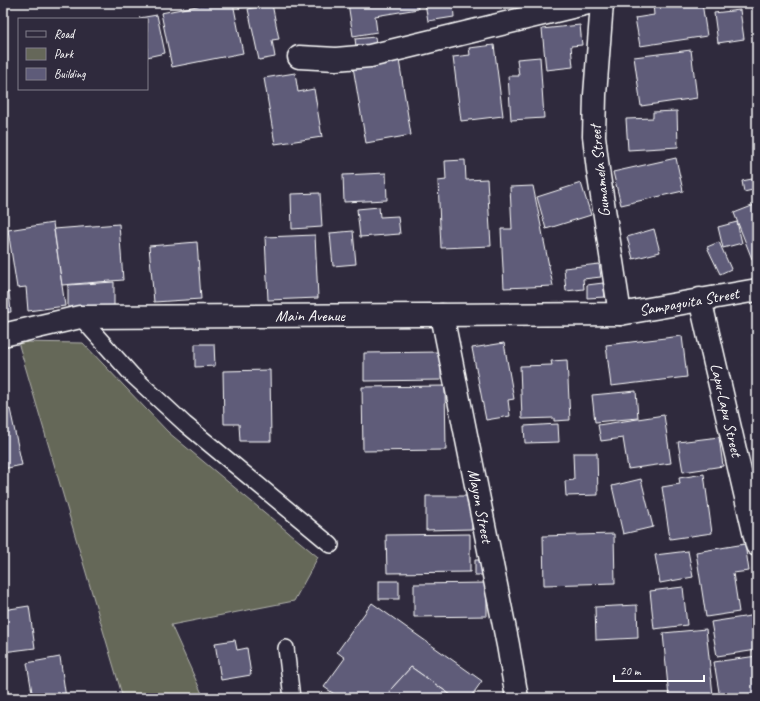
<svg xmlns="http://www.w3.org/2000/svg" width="760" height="701" font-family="Caveat,sans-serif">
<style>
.green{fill:#656759;stroke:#b2b3ac}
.building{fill:#5e5b79;stroke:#fff}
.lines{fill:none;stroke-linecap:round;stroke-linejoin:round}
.service-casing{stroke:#fff;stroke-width:18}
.minor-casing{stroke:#fff;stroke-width:25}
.service{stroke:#2f2a3d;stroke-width:15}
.minor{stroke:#2f2a3d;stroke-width:22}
.labels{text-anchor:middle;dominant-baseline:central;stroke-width:3.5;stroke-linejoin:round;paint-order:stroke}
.street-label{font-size:16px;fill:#fff;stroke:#2f2a3d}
</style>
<rect width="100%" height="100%" fill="#2f2a3d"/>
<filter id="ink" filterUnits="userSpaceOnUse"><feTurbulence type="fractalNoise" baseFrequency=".025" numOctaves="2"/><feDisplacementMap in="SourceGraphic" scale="8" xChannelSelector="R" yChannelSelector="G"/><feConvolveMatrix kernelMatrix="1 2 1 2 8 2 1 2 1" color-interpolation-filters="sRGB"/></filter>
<g filter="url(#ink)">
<!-- green -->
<polygon class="green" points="18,342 83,343 168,432 318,557 294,601 171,625 204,698 123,698"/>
<!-- building -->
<g class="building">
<polygon points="212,3 233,3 243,53 172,67 161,13"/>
<polygon points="238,3 263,3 239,8"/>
<polygon points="348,3 417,3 418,9 375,16 377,32 353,36"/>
<polygon points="425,3 463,3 453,4 454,17 428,21"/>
<polygon points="653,3 702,3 707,36 640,46 635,18 654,15"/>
<polygon points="272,4 279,39 272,40 275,57 259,60 248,9"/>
<polygon points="740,10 744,39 718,43 714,13"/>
<polygon points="157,15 165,53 147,57 147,19 139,18"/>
<polygon points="580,25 582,45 571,46 573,67 546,70 542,29"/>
<polygon points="375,37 377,51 357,53 355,39"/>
<polygon points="494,45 503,116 461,121 453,57 470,55 469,48"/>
<polygon points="691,50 697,98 641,106 634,57"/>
<polygon points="540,57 544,118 511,120 508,76 519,76 517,59"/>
<polygon points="399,60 411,135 366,143 353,67"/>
<polygon points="295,73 298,92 314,89 322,137 275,144 264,78"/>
<polygon points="677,111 678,147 628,150 626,119 653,118 653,112"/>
<polygon points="676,158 683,191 621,205 613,172"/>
<polygon points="465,160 466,180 487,179 491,246 441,248 438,181 446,180 445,161"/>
<polygon points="386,173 387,200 344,202 343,175"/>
<polygon points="757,178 757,189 744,192 742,181"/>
<polygon points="581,183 591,215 546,229 537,197"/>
<polygon points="533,186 553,286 504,288 501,229 512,229 510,187"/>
<polygon points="320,193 322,227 292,229 291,194"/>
<polygon points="757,204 757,257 752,259 734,213"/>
<polygon points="379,207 380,217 398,216 400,234 360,237 357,209"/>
<polygon points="737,222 742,243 723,248 718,227"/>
<polygon points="53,223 65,306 28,311 26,287 17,288 8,230"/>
<polygon points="119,224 123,280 62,285 54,229"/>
<polygon points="654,229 660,252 633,259 627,237"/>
<polygon points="353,231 356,264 333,266 330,233"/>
<polygon points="315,235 318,298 268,300 265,237"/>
<polygon points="197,242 201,299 154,302 149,246"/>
<polygon points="719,242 731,269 720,274 707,247"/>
<polygon points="599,264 601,277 583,279 584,289 566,291 564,268"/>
<polygon points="114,282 114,311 68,311 68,285"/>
<polygon points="603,283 605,297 587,298 587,285"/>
<polygon points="9,292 11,312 3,313 3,293"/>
<polygon points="682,336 687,377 611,386 606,345"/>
<polygon points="504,343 514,399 508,400 510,416 486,420 472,348"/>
<polygon points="195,344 214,344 215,366 195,367"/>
<polygon points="441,352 441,380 364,381 364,353"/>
<polygon points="757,353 757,376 753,354"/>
<polygon points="567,360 570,420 554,421 554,418 522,419 520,366 552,365 551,361"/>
<polygon points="270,370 271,441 240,441 239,424 224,424 223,371"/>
<polygon points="445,386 446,450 363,451 362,387"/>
<polygon points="636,391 638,418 595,422 592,395"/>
<polygon points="10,409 22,465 3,469 3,411"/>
<polygon points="664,415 671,463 628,469 623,438 601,441 598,425"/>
<polygon points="558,424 559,442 525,443 524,426"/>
<polygon points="719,437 723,466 683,472 678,442"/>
<polygon points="573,453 597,453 598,495 566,496 565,481 574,480"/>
<polygon points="704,474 712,533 670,539 662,487 680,484 679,478"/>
<polygon points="641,479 653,527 623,534 612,486"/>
<polygon points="426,496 472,496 472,529 426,530"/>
<polygon points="470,534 470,572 387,573 386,535"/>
<polygon points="614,534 615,583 544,585 543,536"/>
<polygon points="745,544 749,571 733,573 739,612 706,617 696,552"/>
<polygon points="688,551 693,577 660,583 655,555"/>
<rect x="475" y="560" width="13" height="15"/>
<rect x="379" y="581" width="20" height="18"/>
<polygon points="487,583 487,616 414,617 414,584"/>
<polygon points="683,587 687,625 654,629 650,591"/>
<polygon points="372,603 482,681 470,698 455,698 411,667 383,698 340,698 324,687 345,658 337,652"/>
<polygon points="637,605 638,638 596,640 595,607"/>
<polygon points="29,606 35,648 3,652 3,610"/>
<polygon points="757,615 757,650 717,656 711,622"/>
<polygon points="706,629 713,695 686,698 669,698 663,633"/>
<polygon points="235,640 237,650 247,648 251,675 221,680 215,643"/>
<polygon points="757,656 757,698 720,698 714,662"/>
<polygon points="60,657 66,698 33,698 27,663"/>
<polygon points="411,667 455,698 383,698"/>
</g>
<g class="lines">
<!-- service casing -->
<g class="service-casing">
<g id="service">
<polyline points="80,317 132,375 185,424 331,545"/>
<polyline points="286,648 292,698"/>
</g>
</g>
<!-- minor casing -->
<g class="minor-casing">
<g id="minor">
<polyline points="602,3 595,95 594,136 598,170 620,314"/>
<polyline points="299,57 336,59 370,56 588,3"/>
<polyline points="700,299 757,545"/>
<polyline points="442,315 508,645 517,698"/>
<polyline points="3,335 80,317 620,314 757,290"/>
</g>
</g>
<!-- service -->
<use href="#service" class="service"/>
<!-- minor -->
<use href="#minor" class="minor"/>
</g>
</g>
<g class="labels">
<!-- street labels -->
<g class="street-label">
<text transform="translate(600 171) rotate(-96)">Gumamela Street</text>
<text transform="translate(689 302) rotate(-10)">Sampaguita Street</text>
<text x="310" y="316">Main Avenue</text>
<text transform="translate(726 410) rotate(77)">Lapu-Lapu Street</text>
<text transform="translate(480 506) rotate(79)">Mayon Street</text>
</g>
</g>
<!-- margin -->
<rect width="760" height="701" fill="none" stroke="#2f2a3d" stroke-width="16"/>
<rect x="8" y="8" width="744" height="685" fill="none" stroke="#fff" stroke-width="1.5" filter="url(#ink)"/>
<!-- legend -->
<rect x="18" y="18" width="130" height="72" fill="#2f2a3d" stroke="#827f8b"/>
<rect x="26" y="31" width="20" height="6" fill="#2f2a3d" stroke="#827f8b"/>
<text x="54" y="38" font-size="12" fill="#ffffff">Road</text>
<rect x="26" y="48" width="20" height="12" fill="#656759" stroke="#827f8b"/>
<text x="54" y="58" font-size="12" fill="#ffffff">Park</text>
<rect x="26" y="68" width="20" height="12" fill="#5e5b79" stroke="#827f8b"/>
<text x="54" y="78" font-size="12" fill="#ffffff">Building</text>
<!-- scale -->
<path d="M614 675v6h90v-6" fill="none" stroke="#ffffff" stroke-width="2"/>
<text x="620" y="675" font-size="12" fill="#ffffff" stroke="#2f2a3d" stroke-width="3" paint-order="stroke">20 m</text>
</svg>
